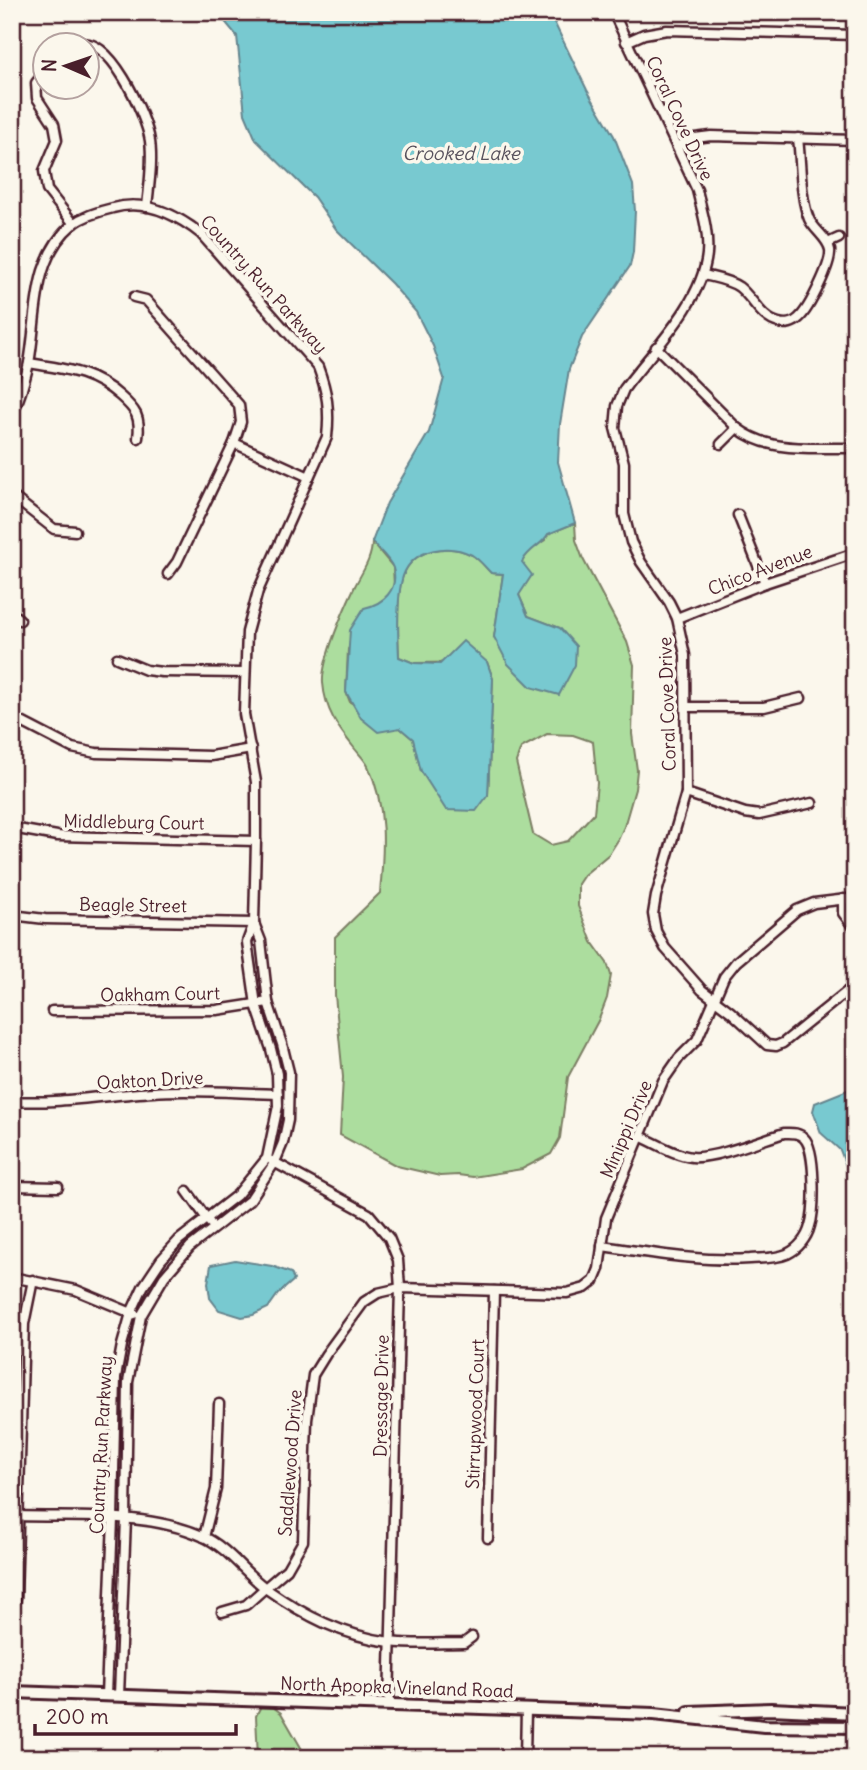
<svg xmlns="http://www.w3.org/2000/svg" width="867" height="1770" font-family="Delius,sans-serif">
<style>
.green{fill:#acdd9e;stroke:#7b7e64;stroke-width:2;fill-rule:evenodd}
.water{fill:#78c9d0;stroke:#66858e;stroke-width:2}
.lines{fill:none;stroke-linecap:round;stroke-linejoin:round}
.street-casing{stroke:#4a1f2b;stroke-width:13}
.secondary-casing{stroke:#4a1f2b;stroke-width:16}
.street{stroke:#fbf7ec;stroke-width:8}
.secondary{stroke:#fbf7ec;stroke-width:10}
.labels{text-anchor:middle;dominant-baseline:central;stroke-width:7;stroke-linejoin:round;paint-order:stroke}
.street-label{font-size:18px;fill:#4a1f2b;stroke:#fbf7ec}
.water-label{font-size:19px;font-style:italic;fill:#58525d;stroke:#fbf7ec}
</style>
<rect width="100%" height="100%" fill="#fbf7ec"/>
<filter id="ink" filterUnits="userSpaceOnUse"><feTurbulence type="fractalNoise" baseFrequency=".0143" numOctaves="2"/><feDisplacementMap in="SourceGraphic" scale="14" xChannelSelector="R" yChannelSelector="G"/><feConvolveMatrix kernelMatrix="1 2 1 2 8 2 1 2 1" color-interpolation-filters="sRGB"/></filter>
<g filter="url(#ink)">
<!-- green -->
<g class="green">
<path d="M575 523 576 540 583 559 627 642 634 665 632 734 637 770 635 789 624 827 618 840 609 854 584 875 578 884V906L592 942 607 963 611 975 607 998 599 1019 568 1077 560 1138 551 1154 522 1169 473 1177 458 1175 440 1176 397 1166 340 1135 343 1077 335 995V937L380 893C384 850 387 806 368 766 365 760 359 754 355 749 338 728 325 710 323 683 321 661 345 607 355 586 362 572 372 559 372 542L393 567 394 586 390 594 377 605 348 649 346 692 350 702 400 728 413 739 421 771 488 795 493 679 487 662 414 663 399 657C398 636 396 594 403 576 413 548 449 543 472 555 479 559 485 567 491 573L503 574 494 637 560 628 528 616 519 595 522 562 528 551 545 540 548 534ZM547 734 573 735 593 742 597 783 594 813 568 841 551 845 533 834 516 762 521 748Z"/>
<polygon points="270,1705 281,1713 307,1758 258,1758 256,1716 261,1706"/>
</g>
<!-- water -->
<g class="water">
<path d="M204 12H552L553 20 587 90 614 136 633 185 635 211 633 252 630 266 582 337 569 369 560 424 558 462 575 523 548 534C542 546 530 547 522 562L532 575 519 595 528 616 560 628 576 646 575 665 559 695 531 687 508 664 494 637 503 574 491 573C485 567 479 559 472 555 449 543 413 548 403 576 397 594 398 637 399 657L414 663 440 664 463 641 487 662 493 679 488 795 476 811 446 810 421 771 413 739 400 728 378 732 361 718 346 692 350 630 364 608C383 604 399 590 393 568 390 559 378 549 372 542L387 503 429 432 444 378 433 346 416 312 392 284 336 229 314 197 256 140 245 114 237 36 223 19Z"/>
<polygon points="855,1087 855,1190 840,1150 821,1133 813,1111 815,1103"/>
<polygon points="235,1260 272,1266 291,1273 294,1280 278,1294 268,1308 253,1315 242,1317 219,1310 210,1298 208,1283 211,1265"/>
</g>
<g class="lines">
<!-- street casing -->
<g class="street-casing">
<g id="street">
<path d="M613 12 697 190C702 211 709 232 707 254 702 303 653 350 624 389L617 406 615 428 624 463V514L631 542 641 562 669 602 677 618 685 655 686 793 656 896 653 914 656 931 665 948 702 990 731 1012 767 1045 776 1046 783 1043 855 985"/>
<polyline points="626,42 644,34 667,30 855,35"/>
<path d="M77 46C107 28 147 117 150 141 153 163 149 185 147 207"/>
<polyline points="46,70 36,83 37,98 54,124 57,140 44,171 47,190 74,224"/>
<polyline points="678,146 695,138 711,136 855,140"/>
<polyline points="828,243 839,238"/>
<path d="M704 275C716 278 729 280 739 287 753 298 761 319 779 323 786 325 794 323 799 318 809 309 832 263 830 250 828 238 814 230 809 219 800 197 801 162 798 138"/>
<polyline points="134,297 146,300 239,405 241,422 234,443 177,562 168,574"/>
<path d="M656 347 737 428C771 454 814 447 855 448"/>
<path d="M29 363C65 369 92 371 120 396 136 410 141 417 138 438"/>
<path d="M12 414C20 399 25 380 29 363 38 316 31 259 73 224 84 216 100 211 113 208 145 199 177 215 201 234L318 367C327 391 330 410 327 437L258 591 247 632 244 714 256 782V841L254 923 247 942 256 1005 271 1049 277 1074 278 1106 267 1158 237 1195 179 1240 161 1260 143 1287 131 1313 122 1345 116 1377 113 1519 106 1695"/>
<polyline points="234,443 309,477"/>
<polyline points="721,444 737,428"/>
<polyline points="12,496 54,529 75,531"/>
<polyline points="738,515 765,583"/>
<polyline points="12,613 20,620"/>
<polyline points="677,618 765,583 855,553"/>
<polyline points="117,658 146,670 162,672 244,673"/>
<polyline points="686,707 764,707 801,698"/>
<polyline points="12,717 72,748 96,753 211,756 251,749"/>
<polyline points="686,793 745,813 759,815 812,803"/>
<polyline points="12,828 57,836 256,841"/>
<polyline points="843,899 843,913 855,929"/>
<polyline points="12,915 45,919 254,923"/>
<polyline points="52,1011 217,1010 268,1002"/>
<path d="M12 1101C60 1104 106 1095 153 1092 195 1089 237 1093 278 1094"/>
<polyline points="272,1161 369,1214 389,1238 398,1260 400,1288 389,1704"/>
<polyline points="12,1186 58,1187"/>
<polyline points="187,1191 210,1223"/>
<path d="M602 1246C651 1253 700 1262 750 1259 762 1258 775 1259 787 1254 798 1249 807 1238 810 1226 815 1210 816 1149 804 1138 798 1132 792 1133 784 1133 761 1140 714 1159 692 1157 674 1155 656 1143 640 1136"/>
<polyline points="12,1277 76,1290 134,1314"/>
<path d="M18 1516C78 1518 146 1511 202 1536 229 1548 245 1574 268 1590 305 1616 344 1636 390 1642 414 1645 440 1643 464 1643L472 1637"/>
<polyline points="204,1537 216,1489 219,1404"/>
<polyline points="488,1538 494,1291"/>
<polyline points="12,1612 16,1597 24,1324 33,1280"/>
<polyline points="222,1612 246,1605 265,1588 287,1569 303,1541 307,1420 313,1375 326,1354 364,1302 378,1293 400,1288 567,1293 585,1288 594,1281 599,1269 606,1218 663,1081 679,1058 697,1040 724,977 736,962 797,910 814,903 855,898"/>
<polyline points="119,1695 126,1519 128,1382 141,1316 164,1277 190,1247 250,1200 275,1162 283,1143 288,1120 289,1072 282,1044 268,1002 261,941 254,923"/>
<polyline points="525,1758 526,1709"/>
</g>
</g>
<!-- secondary casing -->
<g class="secondary-casing">
<g id="secondary">
<polyline points="12,1692 654,1714 764,1726 855,1727"/>
<polyline points="689,1712 771,1709 855,1713"/>
</g>
</g>
<!-- street -->
<use href="#street" class="street"/>
<!-- secondary -->
<use href="#secondary" class="secondary"/>
</g>
</g>
<g class="labels">
<!-- street labels -->
<g class="street-label">
<text transform="translate(680 118) rotate(65)">Coral Cove Drive</text>
<text transform="translate(264 284) rotate(48)">Country Run Parkway</text>
<text transform="translate(760 570) rotate(-21)">Chico Avenue</text>
<text transform="translate(667 704) rotate(-92)">Coral Cove Drive</text>
<text transform="translate(134 822) rotate(1)">Middleburg Court</text>
<text transform="translate(133 905) rotate(1)">Beagle Street</text>
<text transform="translate(160 994) rotate(-1)">Oakham Court</text>
<text transform="translate(150 1080) rotate(-3)">Oakton Drive</text>
<text transform="translate(626 1129) rotate(-67)">Minippi Drive</text>
<text transform="translate(381 1396) rotate(-89)">Dressage Drive</text>
<text transform="translate(475 1414) rotate(-88)">Stirrupwood Court</text>
<text transform="translate(101 1445) rotate(-87)">Country Run Parkway</text>
<text transform="translate(290 1463) rotate(-86)">Saddlewood Drive</text>
<text transform="translate(397 1687) rotate(2)">North Apopka Vineland Road</text>
</g>
<!-- water labels -->
<g class="water-label">
<text x="461" y="153">Crooked Lake</text>
</g>
</g>
<!-- margin -->
<rect width="867" height="1770" fill="none" stroke="#fbf7ec" stroke-width="42"/>
<rect x="21" y="21" width="825" height="1728" fill="none" stroke="#4a1f2b" stroke-width="2.5" filter="url(#ink)"/>
<!-- north arrow -->
<g transform="translate(66 66) rotate(272)"><circle r="33" fill="#fbf7ec" stroke="#b4a19f" stroke-width="2"/>
<path d="M0-5L12 26L0 18L-12 26Z" fill="#4a1f2b"/>
<text y="-10" font-size="19" font-weight="bold" text-anchor="middle" fill="#4a1f2b">N</text>
</g>
<!-- scale -->
<path d="M35 1724v10h201v-10" fill="none" stroke="#4a1f2b" stroke-width="3.5"/>
<text x="46" y="1724" font-size="21" fill="#4a1f2b" stroke="#fbf7ec" stroke-width="5" paint-order="stroke">200 m</text>
</svg>
